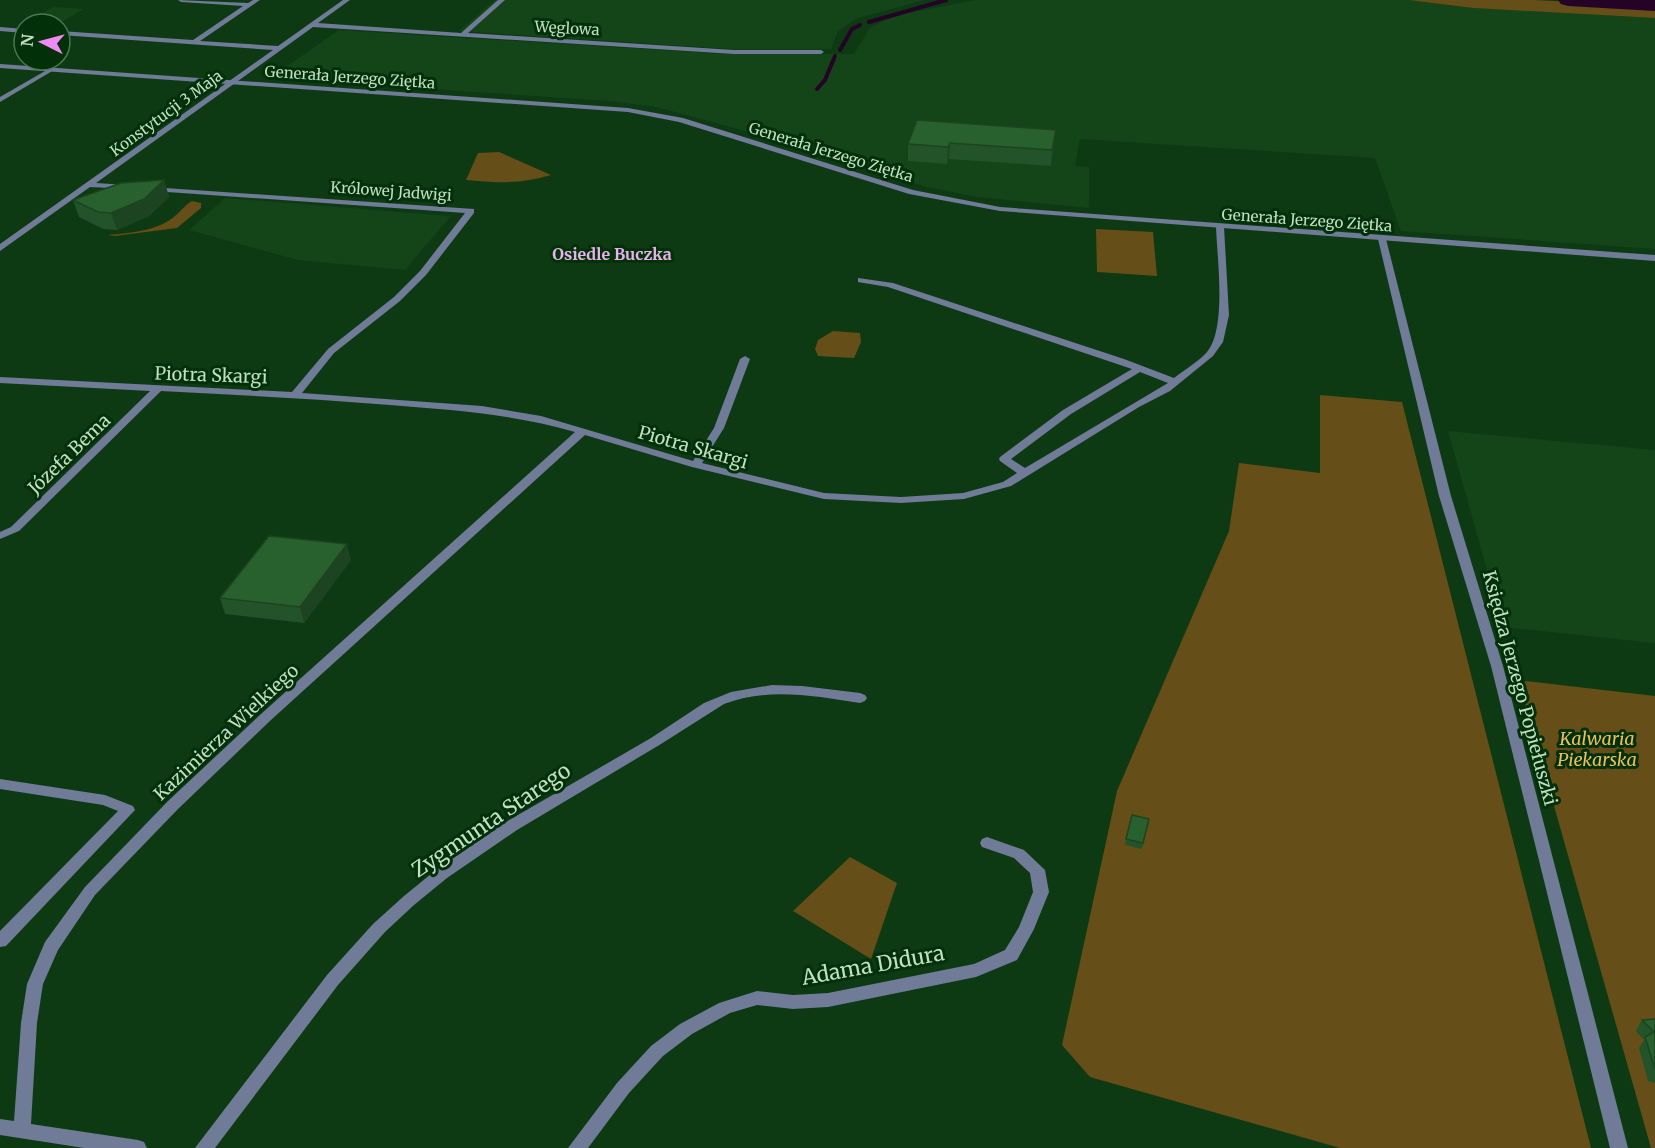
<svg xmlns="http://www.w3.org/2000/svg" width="1655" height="1148" font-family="Merriweather,serif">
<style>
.built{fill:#134519}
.green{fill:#654e17}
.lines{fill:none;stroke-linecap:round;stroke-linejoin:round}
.stream{stroke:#250327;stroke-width:4}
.river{fill:#250327;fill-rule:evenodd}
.minor{fill:#6f7b97;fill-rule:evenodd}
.tertiary{fill:#6f7b97;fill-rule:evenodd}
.wall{fill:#235328}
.shaded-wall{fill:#1d4420}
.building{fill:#29612e;stroke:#1d4420;stroke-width:1.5}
.labels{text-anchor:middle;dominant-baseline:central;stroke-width:6;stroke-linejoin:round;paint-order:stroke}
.far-street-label{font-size:15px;fill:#c1dfc1;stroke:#013009}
.far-neighbourhood-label{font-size:16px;font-weight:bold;fill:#eab2ec;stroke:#013009}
.street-label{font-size:18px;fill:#c1dfc1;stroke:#013009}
.park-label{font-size:18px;font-style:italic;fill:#ecbf58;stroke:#013009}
.near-street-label{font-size:21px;fill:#c1dfc1;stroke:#013009}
</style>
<rect width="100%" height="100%" fill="#0d3a13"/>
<!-- built -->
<g class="built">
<polygon points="495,0 925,0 858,18 838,31 831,49 730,49 459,31"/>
<polygon points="975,0 1408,0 1473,8 1655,18 1655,249 1401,231 1375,158 1080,139 1075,166 1089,167 1089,208 1079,207 977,197 927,187 731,127 656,107 609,101 270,78 339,30 725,54 854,54 870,28 883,21 902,14"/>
<polygon points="53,7 84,9 58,24 24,24 24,26 20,26"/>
<polygon points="225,198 451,216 405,270 298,260 189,230"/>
<polygon points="1448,431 1655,450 1655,643 1503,627"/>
</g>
<!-- green -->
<g class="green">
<polygon points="1408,0 1534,0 1655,6 1655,18 1473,8"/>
<path d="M499 152 551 175C522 184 496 183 466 180L478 153Z"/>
<path d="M192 201 201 203V208L177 228 115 236 108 235C129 233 160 231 176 215 181 211 185 205 192 201Z"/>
<polygon points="1096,229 1153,232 1157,276 1097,272"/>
<polygon points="833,331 860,333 861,342 854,358 818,356 815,349 818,340"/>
<polygon points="1320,395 1402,402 1591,1148 1340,1148 1090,1077 1062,1045 1117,791 1229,531 1239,463 1320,473"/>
<polygon points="1526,681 1655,696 1655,1148 1651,1148 1520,686"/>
<polygon points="850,857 897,883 871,959 793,911"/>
</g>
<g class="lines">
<!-- stream -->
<g class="stream">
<polyline points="869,22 946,0"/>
<polyline points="840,50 852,29 860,25"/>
<polyline points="817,89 825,80 835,56"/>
</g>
<!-- river -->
<polygon class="river" points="1558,0 1655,0 1655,11 1568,6 1561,4"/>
<!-- minor -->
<g class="minor">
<polygon points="178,0 248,3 253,0 260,0 200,41 278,46 343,0 350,0 318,23 461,33 498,0 505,0 468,33 734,50 821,50 824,52 821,54 734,54 313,27 96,183 127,185 130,185 130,189 90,187 0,251 0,244 273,50 60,35 60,31 193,40 243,6 181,2"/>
<polygon points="0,27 24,29 24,33 0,31"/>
<polygon points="52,67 54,68 54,70 0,102 0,97"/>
<path d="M150 187 474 209V213L426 275 400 301 334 353 302 393 482 406 541 416 693 461 714 428 740 359 745 356 750 359 724 428 702 463 824 493 901 497 963 493 1003 482 1017 473 1000 461 999 459 1000 457 1063 410 1132 369 888 287 858 282V278L893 283 1124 359 1174 378C1184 370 1198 362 1207 352 1227 329 1217 257 1216 227L1220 224 1224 227 1229 315 1223 342 1213 356 1170 391 1139 407 1011 486 964 499 901 503 824 499 692 467 585 435 271 720 178 809 95 895 58 950 43 984 37 1023 31 1124 138 1140 144 1142 147 1148H84L0 1135V1119L14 1121 21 1023 27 984 45 942 85 887 168 801 261 714 575 432C514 414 453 410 390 405 314 399 237 395 161 391L19 531 0 539V532L11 527 150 391 0 383V377L292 392 328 349 394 297 420 271 465 213 153 191 149 189ZM1140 372 1168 383 1025 468 1011 459 1071 414Z"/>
<polygon points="1382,236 1386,239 1451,496 1503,666 1628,1148 1610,1148 1491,666 1439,496 1378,239"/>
<path d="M772 685 802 686 860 693 865 695 867 698 865 701 860 703C815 696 767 687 724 704L661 744 517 830 447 878 414 905 385 932 338 985 215 1148H195L327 975 373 924 404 896 436 870 506 822 651 738 704 703 731 692Z"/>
<polygon points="0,779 105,795 133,806 135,810 6,946 0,947 0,931 118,811 103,805 0,789"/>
<polygon points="987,837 1024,850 1045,870 1049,892 1034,929 1017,960 976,977 828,1007 793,1009 757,1005 730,1013 692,1034 663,1056 629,1093 588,1148 568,1148 617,1083 651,1046 680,1024 719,1003 757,991 793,995 828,993 974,964 1005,950 1019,927 1033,892 1030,873 1014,858 982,847 980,843 982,839"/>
</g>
<!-- tertiary -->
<polygon class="tertiary" points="0,64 628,108 683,118 913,190 1000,207 1655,255 1655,261 1000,211 909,194 679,122 628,112 0,68"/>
</g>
<!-- wall -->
<g class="wall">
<polygon points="1056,130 1051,166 949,159 947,164 908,161 908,144"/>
<polygon points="164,180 169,197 149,216 117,230 103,229 79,217 73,200"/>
<polygon points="351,560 304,623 225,614 220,598"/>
<polygon points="1132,815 1149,819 1142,849 1125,845"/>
<polygon points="1655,1019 1655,1083 1648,1081 1639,1048 1644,1040 1636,1031 1642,1020"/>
</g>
<!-- shaded-wall -->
<g class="shaded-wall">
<polygon points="1056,130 1054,146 1051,166 1052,150"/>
<polygon points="950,143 949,159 947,164 948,147"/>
<polygon points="164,180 169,197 149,216 117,230 111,213"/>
<polygon points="347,544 351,560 304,623 300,607"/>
</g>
<!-- building -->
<g class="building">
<polygon points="917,120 1056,130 1052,150 950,143 948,147 908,144"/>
<polygon points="164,180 144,199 111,213 98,212 73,200 121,183"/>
<polygon points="269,536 347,544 300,607 220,598"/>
<polygon points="1132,815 1149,819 1143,843 1126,839"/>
<polygon points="1655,1019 1655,1069 1645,1037 1654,1032 1642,1020"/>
</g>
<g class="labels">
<!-- far-street labels -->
<g class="far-street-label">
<text transform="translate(567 28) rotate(3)">Węglowa</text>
<text transform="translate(350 77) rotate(4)">Generała Jerzego Ziętka</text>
<text transform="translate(166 113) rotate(-36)">Konstytucji 3 Maja</text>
<text transform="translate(831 152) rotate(17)">Generała Jerzego Ziętka</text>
<text transform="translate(391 191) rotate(4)">Królowej Jadwigi</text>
<text transform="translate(1307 220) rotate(4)">Generała Jerzego Ziętka</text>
</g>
<!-- far-neighbourhood labels -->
<g class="far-neighbourhood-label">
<text x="612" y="254">Osiedle Buczka</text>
</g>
<!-- street labels -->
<g class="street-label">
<text transform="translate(211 375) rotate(2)">Piotra Skargi</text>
<text transform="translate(693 447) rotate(16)">Piotra Skargi</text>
<text transform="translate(69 454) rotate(-44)">Józefa Bema</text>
<text transform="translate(1520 688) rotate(75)">Księdza Jerzego Popiełuszki</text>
<text transform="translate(226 732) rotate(-43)">Kazimierza Wielkiego</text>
</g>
<!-- park labels -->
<g class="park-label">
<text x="1597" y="738">Kalwaria<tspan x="1597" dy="21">Piekarska</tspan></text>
</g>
<!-- near-street labels -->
<g class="near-street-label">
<text transform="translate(491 820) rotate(-34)">Zygmunta Starego</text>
<text transform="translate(873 965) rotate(-10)">Adama Didura</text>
</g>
</g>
<!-- north arrow -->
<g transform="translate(42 42) rotate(276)"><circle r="28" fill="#013009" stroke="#4e7653" stroke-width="1.5"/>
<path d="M0-4.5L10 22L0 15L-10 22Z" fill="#f08bf5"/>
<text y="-9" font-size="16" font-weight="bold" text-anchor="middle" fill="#c1dfc1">N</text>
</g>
</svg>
